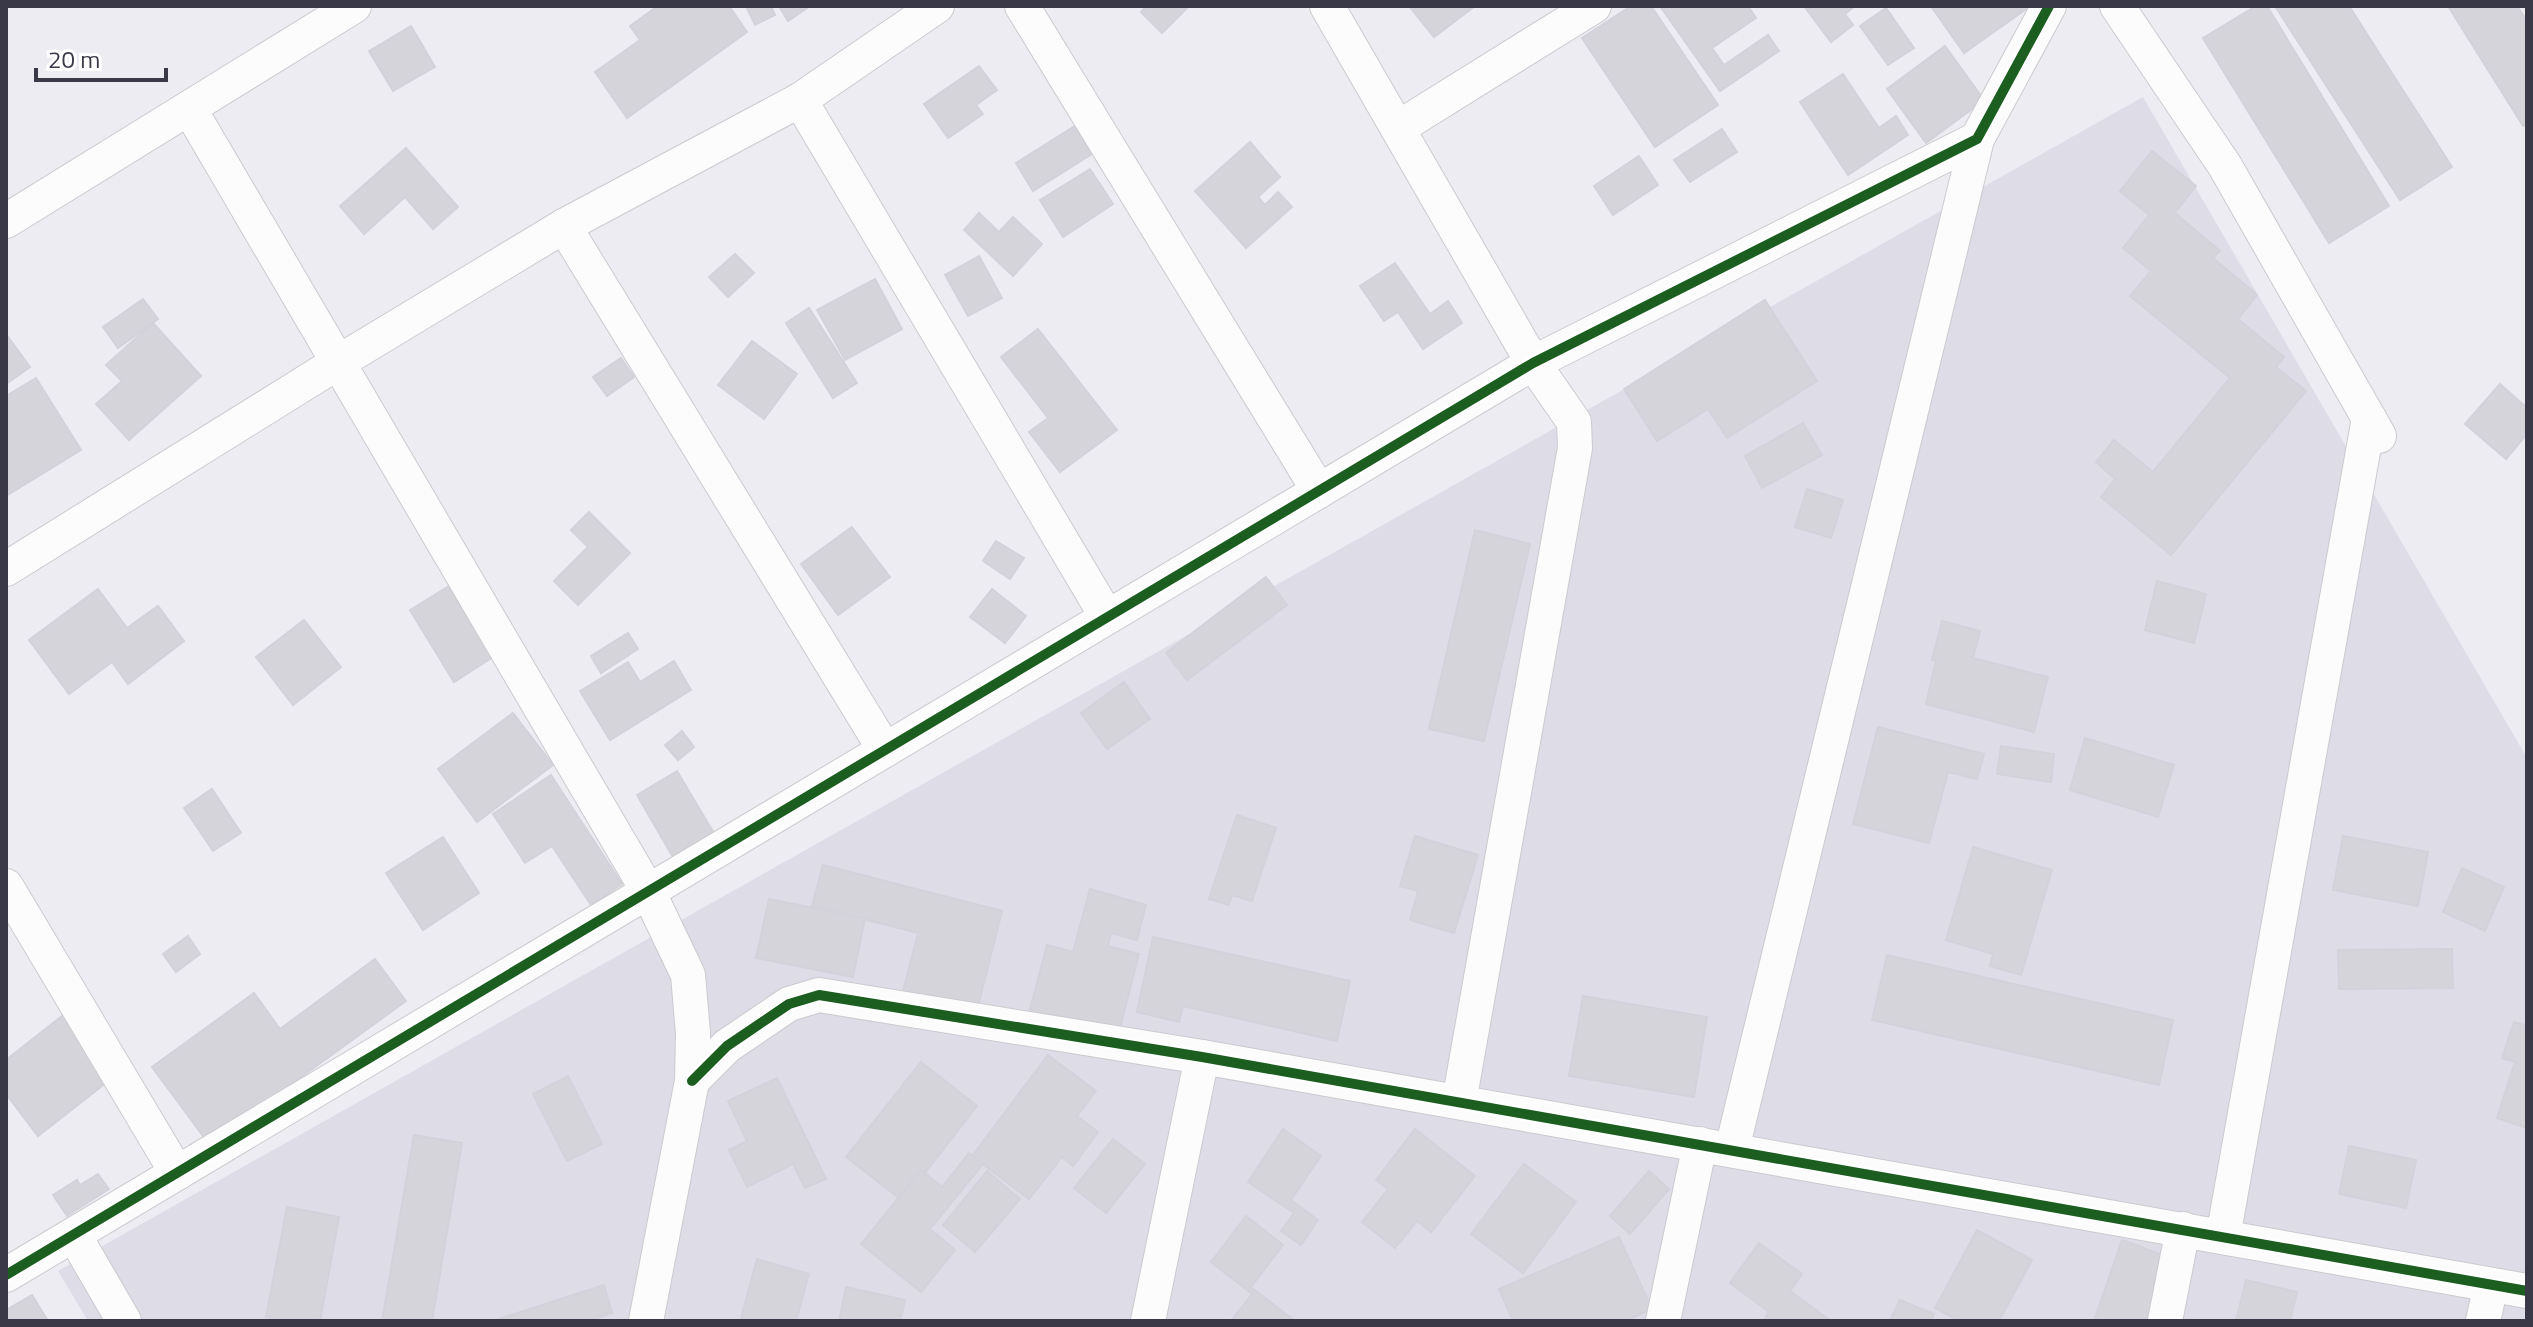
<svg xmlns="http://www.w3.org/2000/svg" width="2533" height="1327" font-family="'Titillium Web',sans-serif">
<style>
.residential{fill:#dedce7}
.building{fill:#d5d4db;stroke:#d3d2da;stroke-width:2}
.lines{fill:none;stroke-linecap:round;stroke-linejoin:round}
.street-casing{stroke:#cbcacf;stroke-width:36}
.street{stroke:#fcfcfd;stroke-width:34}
.cycleway-casing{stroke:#fff;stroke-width:15}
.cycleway{stroke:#1b5e20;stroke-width:10}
</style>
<rect width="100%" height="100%" fill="#edecf2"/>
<!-- residential -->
<polygon class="residential" points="2143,97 2527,758 2527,1321 88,1321 58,1271"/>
<!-- building -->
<g class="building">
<polygon points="658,6 729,6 747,32 627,118 595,72 640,40 630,26"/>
<polygon points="746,6 771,6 775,15 755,25"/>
<polygon points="779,6 810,6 788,21"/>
<polygon points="1147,6 1189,6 1162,33 1141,12"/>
<polygon points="1409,6 1475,6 1434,37"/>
<polygon points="1631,6 1651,6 1718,105 1655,147 1582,38"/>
<polygon points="1660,6 1748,6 1756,18 1712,48 1724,65 1768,35 1779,51 1720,91"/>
<polygon points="1804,6 1855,6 1845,14 1853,25 1831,42"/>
<polygon points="1931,6 2023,6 2026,9 1964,53"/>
<polygon points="2256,6 2267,6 2389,206 2329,243 2203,38"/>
<polygon points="2275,6 2349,6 2452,167 2400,200"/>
<polygon points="2448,6 2517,6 2527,21 2527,124 2523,126"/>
<polygon points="1886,8 1914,48 1888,65 1860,26"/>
<polygon points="411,26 435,67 393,91 369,51"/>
<polygon points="1945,46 1984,100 1926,143 1887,89"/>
<polygon points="979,66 997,90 976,105 983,114 948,138 924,104"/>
<polygon points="1843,74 1879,128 1896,116 1908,135 1848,175 1800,102"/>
<polygon points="1075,126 1092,154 1033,191 1016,163"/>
<polygon points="1722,129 1737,152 1690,182 1674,160"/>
<polygon points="1250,142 1280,177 1258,197 1265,205 1278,192 1292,207 1246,248 1195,191"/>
<polygon points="406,148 458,207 433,229 405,197 364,234 340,206"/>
<polygon points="2152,151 2196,186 2175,213 2220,251 2213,258 2257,295 2238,319 2284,357 2276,367 2306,391 2171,555 2101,497 2115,479 2096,462 2114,440 2153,472 2230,378 2130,296 2151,271 2123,248 2149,215 2120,191"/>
<polygon points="1639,156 1658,185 1613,215 1594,186"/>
<polygon points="1090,169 1113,204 1063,237 1040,200"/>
<polygon points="979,213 999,232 1013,217 1042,244 1013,276 964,230"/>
<polygon points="735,254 754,273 728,297 709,277"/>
<polygon points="979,256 1002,298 968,316 945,275"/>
<polygon points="1395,263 1430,314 1448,301 1462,323 1423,349 1398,312 1384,321 1360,286"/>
<polygon points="875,279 902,329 845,360 817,310"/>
<polygon points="143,299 158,319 118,348 103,327"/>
<polygon points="1765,300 1817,381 1727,438 1708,409 1657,441 1624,389"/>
<polygon points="809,308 857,383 833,398 786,323"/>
<polygon points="153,323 201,376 129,440 96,404 122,381 106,365"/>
<polygon points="1038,329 1117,430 1060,472 1029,432 1048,418 1001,357"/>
<polygon points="6,334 30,367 6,384"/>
<polygon points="752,341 797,374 764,419 718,385"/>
<polygon points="621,358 634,377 607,396 593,377"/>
<polygon points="36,378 81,450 6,496 6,396"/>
<polygon points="2500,384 2527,408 2527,434 2506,459 2465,424"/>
<polygon points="1803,423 1822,455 1762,488 1745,456"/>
<polygon points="1807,489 1843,500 1831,538 1795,527"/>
<polygon points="589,512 630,553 578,605 554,581 588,547 571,530"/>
<polygon points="852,527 890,577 838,615 801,564"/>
<polygon points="1475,530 1530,544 1484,741 1429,729"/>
<polygon points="996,541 1024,558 1010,579 983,561"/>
<polygon points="1266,577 1287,605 1187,680 1166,653"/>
<polygon points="2157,581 2206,594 2194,643 2145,630"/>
<polygon points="449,586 493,657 454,682 410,610"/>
<polygon points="98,589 127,628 158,606 184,641 128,684 112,662 69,694 29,640"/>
<polygon points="992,589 1026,616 1005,643 970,617"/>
<polygon points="304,620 341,667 293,705 256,657"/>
<polygon points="1942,621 1980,631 1973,658 2048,677 2034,732 1926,704 1936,661 1932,660"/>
<polygon points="628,633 638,649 601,673 591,656"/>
<polygon points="674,661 691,690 610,740 580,691 628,662 640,682"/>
<polygon points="1124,682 1150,719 1107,749 1081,713"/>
<polygon points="513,713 553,765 477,822 438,769"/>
<polygon points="1878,727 1984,754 1977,779 1948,772 1929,843 1853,824"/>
<polygon points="682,731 694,747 678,760 665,745"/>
<polygon points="2085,738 2174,765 2158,817 2070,790"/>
<polygon points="2001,746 2054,754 2051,782 1997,774"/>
<polygon points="677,771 715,835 674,859 637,795"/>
<polygon points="551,775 622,884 591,905 552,846 525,863 493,814"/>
<polygon points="212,789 241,833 213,851 184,808"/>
<polygon points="1237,815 1276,828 1252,901 1232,895 1229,905 1209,899"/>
<polygon points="1415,836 1478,855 1454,933 1410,920 1418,891 1400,886"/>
<polygon points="2343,836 2428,852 2418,906 2333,890"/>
<polygon points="443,837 479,893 423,930 386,873"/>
<polygon points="1973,847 2052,870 2021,975 1990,966 1993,954 1946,940"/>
<polygon points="823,865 1002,911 977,1010 903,991 918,933 812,906"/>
<polygon points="2462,868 2504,887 2485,931 2443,912"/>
<polygon points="1090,889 1146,905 1137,940 1111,933 1108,946 1139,954 1118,1036 1029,1013 1047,945 1073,952"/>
<polygon points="769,899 865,918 853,977 756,958"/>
<polygon points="188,936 200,954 176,972 163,954"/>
<polygon points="1153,937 1350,981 1337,1041 1183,1006 1179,1022 1137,1012"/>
<polygon points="2452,949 2453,988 2339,989 2338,950"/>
<polygon points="1887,955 2173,1020 2159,1085 1872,1020"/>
<polygon points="375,959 406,1001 209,1144 152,1067 254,993 280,1029"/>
<polygon points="1583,996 1707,1017 1694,1097 1569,1076"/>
<polygon points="67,1012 116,1075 38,1136 6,1094 6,1060"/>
<polygon points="2514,1022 2527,1026 2527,1128 2497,1118 2515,1062 2502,1058"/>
<polygon points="1048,1055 1096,1091 1077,1116 1098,1132 1073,1166 1062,1157 1029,1199 972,1156"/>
<polygon points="921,1062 977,1106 903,1201 846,1157"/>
<polygon points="568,1076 602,1144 567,1161 533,1094"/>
<polygon points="777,1078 826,1179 805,1188 793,1164 747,1187 729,1150 747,1141 728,1101"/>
<polygon points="1283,1129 1321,1156 1291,1200 1318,1220 1301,1245 1281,1231 1294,1213 1248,1182"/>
<polygon points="1415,1129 1475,1176 1431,1232 1417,1221 1395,1248 1362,1222 1388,1189 1376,1180"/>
<polygon points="414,1135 462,1143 432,1321 382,1321"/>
<polygon points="1113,1139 1145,1164 1106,1213 1074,1188"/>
<polygon points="2349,1146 2416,1160 2406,1208 2339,1194"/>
<polygon points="969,1153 983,1164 930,1229 955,1250 921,1292 861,1244 921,1170 942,1187"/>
<polygon points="1524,1164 1576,1202 1523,1273 1471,1234"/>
<polygon points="987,1171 1020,1199 975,1252 943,1225"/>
<polygon points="1649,1171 1669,1189 1630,1234 1610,1216"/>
<polygon points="98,1174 109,1189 67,1216 53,1195 77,1180 80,1185"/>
<polygon points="287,1207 339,1217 320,1321 289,1321 266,1317"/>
<polygon points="1246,1216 1283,1245 1251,1287 1295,1321 1231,1321 1252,1294 1211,1262"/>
<polygon points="1977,1230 2032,1260 1999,1321 1959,1321 1935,1308"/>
<polygon points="1619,1237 1652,1309 1625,1321 1513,1321 1499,1289"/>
<polygon points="2122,1240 2182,1262 2161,1321 2094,1321"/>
<polygon points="1759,1243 1802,1274 1790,1291 1831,1321 1763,1321 1769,1312 1730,1283"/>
<polygon points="757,1259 809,1274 796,1321 754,1321 741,1318"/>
<polygon points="2246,1280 2297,1292 2290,1321 2236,1321"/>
<polygon points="604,1285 612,1313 587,1321 493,1321"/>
<polygon points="846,1287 905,1300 900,1321 839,1321"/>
<polygon points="32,1295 48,1321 6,1321 6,1310"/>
<polygon points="1900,1300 1934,1314 1931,1321 1890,1321"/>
</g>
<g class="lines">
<!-- street casing -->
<g class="street-casing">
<g id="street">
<polyline points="1022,6 1319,491"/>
<polyline points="1327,6 1533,363 1574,422 1575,448 1459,1102"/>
<polyline points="2117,6 2225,166 2379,436"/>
<polyline points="800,100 1107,617"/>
<polyline points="189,108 648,891 688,975 693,1033 692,1081 646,1321"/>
<polyline points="1398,128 1594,6"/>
<polyline points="6,221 354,6"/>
<polyline points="564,226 885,750"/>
<polyline points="6,569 337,363 564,226 800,100 937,6"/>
<polyline points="6,886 177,1173"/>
<polyline points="692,1081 727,1046 789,1004 819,995 1202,1057 2527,1291"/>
<polyline points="1732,1149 1977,139"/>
<polyline points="74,1235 124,1321"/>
<polyline points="2223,1237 2369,418"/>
<polyline points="6,1275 1533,363 1977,139 2049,6"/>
<polyline points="1148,1321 1202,1057"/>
<polyline points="1663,1321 1700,1144"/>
<polyline points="2165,1321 2183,1229"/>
<polyline points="2483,1321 2491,1285"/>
</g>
</g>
<!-- street -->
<use href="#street" class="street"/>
<!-- cycleway casing -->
<g class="cycleway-casing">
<g id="cycleway">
<polyline points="692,1081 727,1046 789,1004 819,995 1202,1057 2527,1291"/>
<polyline points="6,1275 1533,363 1977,139 2049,6"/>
</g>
</g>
<!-- cycleway -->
<use href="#cycleway" class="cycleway"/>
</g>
<!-- border -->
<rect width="2533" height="1327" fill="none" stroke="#3a3947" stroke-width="16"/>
<!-- scale -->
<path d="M36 68v12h130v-12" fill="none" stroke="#3a3947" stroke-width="4"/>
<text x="48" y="68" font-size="24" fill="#3a3947" stroke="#ffffff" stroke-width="6" paint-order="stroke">20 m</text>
</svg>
